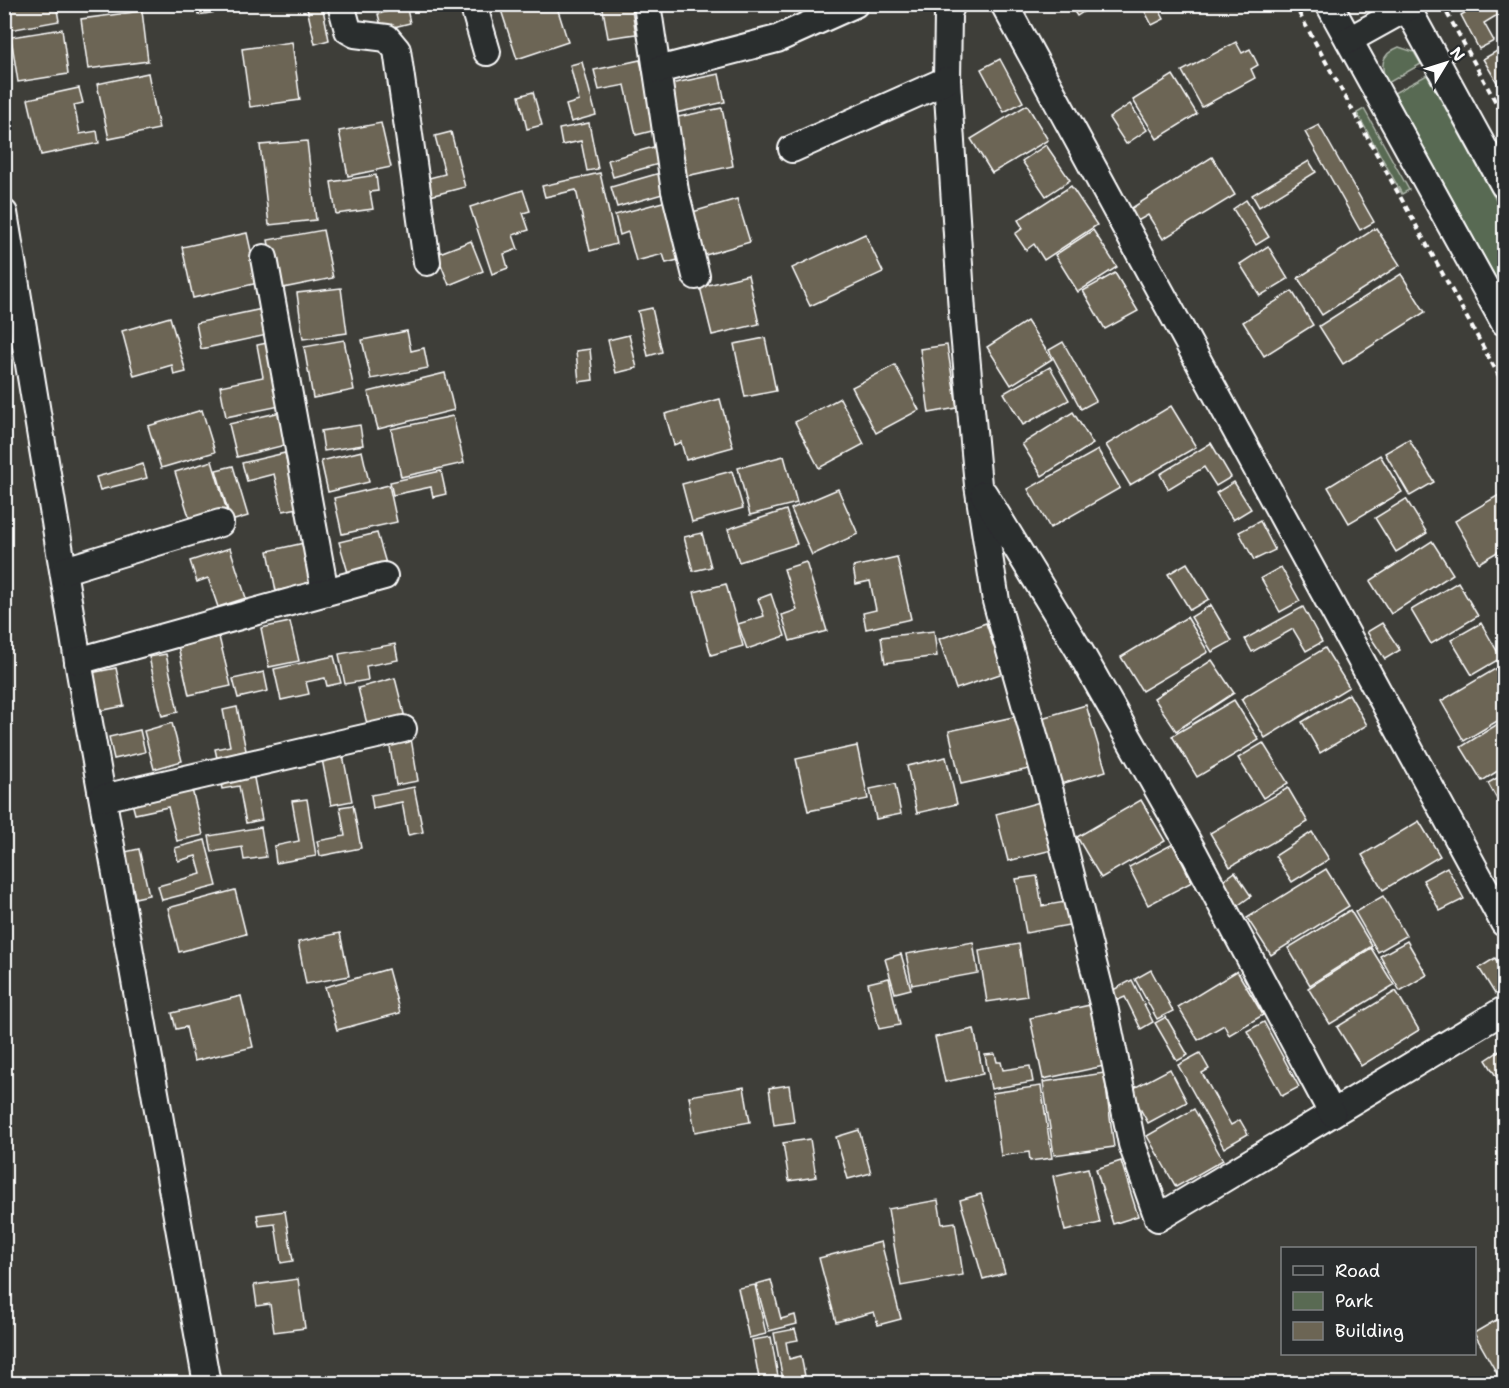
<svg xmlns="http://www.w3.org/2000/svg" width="1509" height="1388" font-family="'Shantell Sans',sans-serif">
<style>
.green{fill:#596a53;stroke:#acb4a9;stroke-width:1.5}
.building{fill:#6c6554;stroke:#fff;stroke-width:1.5}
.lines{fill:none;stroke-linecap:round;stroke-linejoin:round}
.minor-casing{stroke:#fff;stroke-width:30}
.path{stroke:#fff;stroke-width:4;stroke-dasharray:6 4.5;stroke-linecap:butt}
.minor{stroke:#2a2d2e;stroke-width:26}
</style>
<rect width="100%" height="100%" fill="#3e3e39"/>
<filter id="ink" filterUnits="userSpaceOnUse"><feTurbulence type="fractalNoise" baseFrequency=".0167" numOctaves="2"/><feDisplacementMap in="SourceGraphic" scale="12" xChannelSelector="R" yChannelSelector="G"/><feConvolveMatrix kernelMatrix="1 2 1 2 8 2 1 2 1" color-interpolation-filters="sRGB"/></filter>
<g filter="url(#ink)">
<!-- green -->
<g class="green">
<path d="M1399 47 1414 52 1421 64 1388 83C1379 67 1381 54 1399 47Z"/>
<polygon points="1427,75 1504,215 1504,293 1394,93"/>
<polygon points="1364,109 1409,190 1402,194 1357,113"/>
</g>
<!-- building -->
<g class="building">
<polygon points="5,4 56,4 59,21 10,30"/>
<polygon points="197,4 243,4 243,8 198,15"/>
<polygon points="306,4 322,4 329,40 315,44"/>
<polygon points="387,4 406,4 410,23 382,30 378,14 389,11"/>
<polygon points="518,4 556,4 568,42 517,59 501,10"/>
<polygon points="602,4 631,4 636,34 608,38"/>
<polygon points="1069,4 1095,4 1077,16"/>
<polygon points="1141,4 1156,4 1164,19 1152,25"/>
<polygon points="1480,4 1504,4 1504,11 1484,23 1494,41 1479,49 1461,15"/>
<polygon points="142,11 148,61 88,69 81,19"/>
<polygon points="62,29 68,74 18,82 11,37"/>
<polygon points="292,42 300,100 250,107 242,49"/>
<polygon points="1236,42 1242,53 1250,49 1258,65 1251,69 1255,78 1202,107 1182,71"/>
<polygon points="1504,47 1504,94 1483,59"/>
<polygon points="1000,59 1023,102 1004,112 981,69"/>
<polygon points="640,60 656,130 636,135 625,85 599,90 594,70"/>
<polygon points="582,62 596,115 571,122 566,105 579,101 570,65"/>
<polygon points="148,73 159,129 109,139 97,84"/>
<polygon points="719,74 725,102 671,114 665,85"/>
<polygon points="1173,75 1197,114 1157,139 1133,100"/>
<polygon points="79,88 83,103 74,105 80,134 97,131 99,143 41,155 28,99"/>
<polygon points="533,92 542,125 527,129 519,96"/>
<polygon points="1130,104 1147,130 1126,144 1109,118"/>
<polygon points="1027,105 1048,140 992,173 971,139"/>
<polygon points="722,108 733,166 686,176 673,118"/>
<polygon points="381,123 391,167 348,176 339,131"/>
<polygon points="589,123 598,169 587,171 581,141 562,145 559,129"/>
<polygon points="1319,125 1374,222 1360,230 1305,132"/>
<polygon points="451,132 465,187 430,196 425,179 445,174 435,136"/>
<polygon points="307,141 316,220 269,225 260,145"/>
<polygon points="1046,145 1070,180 1046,196 1022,161"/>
<polygon points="657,146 662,163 613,177 608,160"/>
<polygon points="1212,157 1235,195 1163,239 1148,215 1134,223 1127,211"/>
<polygon points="1309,161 1316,172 1259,207 1252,195"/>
<polygon points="600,173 616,244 590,251 576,190 545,197 542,186"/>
<polygon points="660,173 666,193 617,207 611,187"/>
<polygon points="376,175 378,191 370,192 373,209 336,214 331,182"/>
<polygon points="1071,186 1097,225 1044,260 1034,244 1026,250 1015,234 1023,228 1018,220"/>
<polygon points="523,190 530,211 523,213 529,230 513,235 518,249 504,254 508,268 492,274 470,207"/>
<polygon points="737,199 750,242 702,256 689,213"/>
<polygon points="670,200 686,258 666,263 663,254 636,261 628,232 620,235 615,215"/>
<polygon points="1246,200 1269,237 1256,245 1233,209"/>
<polygon points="1376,228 1400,265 1322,315 1298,278"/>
<polygon points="323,230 333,278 278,289 268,240"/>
<polygon points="1093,230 1117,267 1078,292 1055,255"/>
<polygon points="247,233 258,283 193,298 182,247"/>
<polygon points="865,234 883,272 810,306 792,268"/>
<polygon points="471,241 483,271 449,285 437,254"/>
<polygon points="1268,246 1288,279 1260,296 1240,264"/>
<polygon points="1115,273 1138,311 1105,329 1083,291"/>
<polygon points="1401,274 1425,312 1343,364 1319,326"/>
<polygon points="748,275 759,324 712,335 700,287"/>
<polygon points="341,288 347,333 303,339 297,293"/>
<polygon points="1292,291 1313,325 1264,356 1243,322"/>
<polygon points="652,308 662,352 648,356 638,311"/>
<polygon points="262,309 267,335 201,349 196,323"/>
<polygon points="170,317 186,372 174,375 172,365 134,376 122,331"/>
<polygon points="1027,321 1052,359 1011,385 987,347"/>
<polygon points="407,331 411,351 424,348 428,368 371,379 362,340"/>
<polygon points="629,335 637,368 616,373 608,340"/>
<polygon points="765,338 776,391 745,397 734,344"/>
<polygon points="344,340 354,390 313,398 304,347"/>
<polygon points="272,342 285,405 226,417 220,386 263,377 257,345"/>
<polygon points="1063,342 1096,401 1081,409 1049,350"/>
<polygon points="947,345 957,408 929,413 920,349"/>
<polygon points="590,349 593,380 579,382 576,351"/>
<polygon points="895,365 919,410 876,433 852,387"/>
<polygon points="1050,367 1069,400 1023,425 1004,393"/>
<polygon points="445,373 454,410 378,429 368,392"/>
<polygon points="840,398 864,444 819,468 795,422"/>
<polygon points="720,399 733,447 686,460 681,442 674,445 665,414"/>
<polygon points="1171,406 1196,447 1130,485 1106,445"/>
<polygon points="202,410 215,452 161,468 148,426"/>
<polygon points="281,412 289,444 237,457 229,424"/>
<polygon points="1073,412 1093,444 1042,476 1022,444"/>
<polygon points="453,416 464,463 401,477 391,429"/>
<polygon points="360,425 363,445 324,451 321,431"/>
<polygon points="1409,439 1434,482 1410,496 1385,453"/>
<polygon points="1211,443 1231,477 1216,486 1204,467 1168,489 1160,474"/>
<polygon points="1098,450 1120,488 1050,528 1028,489"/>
<polygon points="362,451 369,482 328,492 321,461"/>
<polygon points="285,453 298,508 283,511 274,474 247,481 242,463"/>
<polygon points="1380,455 1402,492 1349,523 1328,487"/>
<polygon points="784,456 797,503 750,515 738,468"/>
<polygon points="212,461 227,511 191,523 175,472"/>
<polygon points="143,464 147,478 100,490 96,477"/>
<polygon points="233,466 248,516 231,521 216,470"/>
<polygon points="441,471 446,494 433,497 431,487 393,495 390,482"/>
<polygon points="732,471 743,508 692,522 682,484"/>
<polygon points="1234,482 1251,509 1233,520 1216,493"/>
<polygon points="389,485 397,522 342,534 334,498"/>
<polygon points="838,489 858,534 812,555 791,509"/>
<polygon points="1504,492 1504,548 1479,563 1455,521"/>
<polygon points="1406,499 1427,533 1396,552 1375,518"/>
<polygon points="786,510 797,544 739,562 728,529"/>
<polygon points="1260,521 1275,550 1254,560 1239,532"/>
<polygon points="377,533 387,567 349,576 339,542"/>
<polygon points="702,533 711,567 693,571 684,537"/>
<polygon points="1432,541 1453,574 1391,614 1370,581"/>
<polygon points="304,543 313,583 276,591 268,551"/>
<polygon points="230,548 246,598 218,607 208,578 197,582 190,561"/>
<polygon points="897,557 911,619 866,629 863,613 876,610 870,581 856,584 853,567"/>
<polygon points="806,562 827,631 790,641 782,615 797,610 784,569"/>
<polygon points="1187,563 1209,599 1190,610 1168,574"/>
<polygon points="1281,567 1300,601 1280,612 1261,578"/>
<polygon points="1458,582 1478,616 1431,644 1411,610"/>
<polygon points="726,584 743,646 711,655 694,592"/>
<polygon points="771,594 785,636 747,649 738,624 764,616 758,599"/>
<polygon points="1211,605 1232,641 1212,652 1191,617"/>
<polygon points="1303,607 1322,642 1306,651 1293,629 1252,652 1245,639"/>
<polygon points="1187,617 1208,652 1142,691 1121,657"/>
<polygon points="290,622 299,661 269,667 261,628"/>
<polygon points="986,623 1003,673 956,689 939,639"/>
<polygon points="1382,623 1400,650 1385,659 1367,632"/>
<polygon points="1481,623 1501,658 1472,675 1451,640"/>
<polygon points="934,631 937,656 885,663 881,637"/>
<polygon points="219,637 231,686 189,695 178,646"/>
<polygon points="395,644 398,660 366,666 368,680 345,684 339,654"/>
<polygon points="1325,648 1349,687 1265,738 1241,699"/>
<polygon points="166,654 178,712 162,716 149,657"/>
<polygon points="334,656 341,683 327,686 325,678 306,682 309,694 281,700 274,669"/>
<polygon points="1212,660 1234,693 1176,731 1154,698"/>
<polygon points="1502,665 1504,669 1504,717 1464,741 1441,701"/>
<polygon points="116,668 124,706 99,711 91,673"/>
<polygon points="264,672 268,691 238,698 233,679"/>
<polygon points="395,678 406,722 369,732 358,688"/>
<polygon points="1349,694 1367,725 1320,753 1302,722"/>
<polygon points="1234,700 1259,740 1197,777 1172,736"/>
<polygon points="1086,705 1106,771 1057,785 1038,719"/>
<polygon points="237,707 248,760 219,767 215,749 230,746 223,710"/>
<polygon points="1018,716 1029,769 961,784 949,731"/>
<polygon points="1504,720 1504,767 1482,781 1461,747"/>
<polygon points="172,723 182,761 154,769 144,731"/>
<polygon points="140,730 145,752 114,759 109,737"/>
<polygon points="410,732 418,781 396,785 388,735"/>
<polygon points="1263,743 1288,783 1263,798 1238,758"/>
<polygon points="857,746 868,799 808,811 796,759"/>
<polygon points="342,750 352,801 331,805 321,754"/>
<polygon points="946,757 957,804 917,813 907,766"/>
<polygon points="253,773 262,820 246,823 239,786 222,789 220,779"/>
<polygon points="1504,774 1504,812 1488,783"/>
<polygon points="895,784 901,814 876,819 870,789"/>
<polygon points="191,785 203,835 177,841 168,807 135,814 131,799"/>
<polygon points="414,787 423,832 408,835 402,802 373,808 371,795"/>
<polygon points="1288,788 1308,822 1230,867 1210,833"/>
<polygon points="307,799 316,856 276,863 274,846 299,841 292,801"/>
<polygon points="1141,800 1165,841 1101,878 1077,837"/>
<polygon points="1040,802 1052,850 1008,861 996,814"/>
<polygon points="353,805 361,848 320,856 317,841 345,836 340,807"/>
<polygon points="1419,821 1440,856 1383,890 1362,855"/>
<polygon points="261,827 266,857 244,860 242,847 212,852 209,836"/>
<polygon points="1312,832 1329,859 1292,882 1275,856"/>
<polygon points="205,840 217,886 162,900 158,886 201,874 196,856 178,861 175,848"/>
<polygon points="1173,844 1192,882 1148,905 1129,867"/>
<polygon points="139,849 149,895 135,898 125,852"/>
<polygon points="1447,867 1464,899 1440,911 1423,880"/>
<polygon points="1326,869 1349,906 1271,955 1247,918"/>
<polygon points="1235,872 1251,896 1236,907 1220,883"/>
<polygon points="1037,876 1042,906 1065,902 1069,925 1026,933 1016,879"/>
<polygon points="235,890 246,934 179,952 168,908"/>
<polygon points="1383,896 1406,936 1378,952 1355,912"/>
<polygon points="1350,910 1372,946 1310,985 1288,948"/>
<polygon points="340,933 349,976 306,984 298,942"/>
<polygon points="1407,941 1427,975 1400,991 1380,956"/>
<polygon points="973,942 978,973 912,985 906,954"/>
<polygon points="1019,944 1027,996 987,1002 979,951"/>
<polygon points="1371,948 1394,985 1330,1024 1308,988"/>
<polygon points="901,954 911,989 895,993 885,959"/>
<polygon points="1495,958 1504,973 1504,988 1495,994 1479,968"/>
<polygon points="388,969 400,1013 337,1030 325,987"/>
<polygon points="1151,970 1173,1011 1157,1019 1135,979"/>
<polygon points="1237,971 1263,1015 1229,1035 1224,1025 1198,1040 1178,1007"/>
<polygon points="889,978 900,1025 879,1029 868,983"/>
<polygon points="1132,980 1153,1022 1141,1029 1125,997 1118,1000 1113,990"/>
<polygon points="1396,991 1419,1030 1361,1066 1337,1027"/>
<polygon points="241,996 253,1047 194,1061 186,1027 176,1029 172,1013"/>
<polygon points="1090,1005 1104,1066 1043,1079 1030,1018"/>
<polygon points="1166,1017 1188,1055 1177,1061 1155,1023"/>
<polygon points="1264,1022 1299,1087 1282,1096 1247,1031"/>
<polygon points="974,1029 983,1074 945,1082 935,1037"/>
<polygon points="1504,1048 1504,1089 1486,1060"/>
<polygon points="1200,1053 1209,1069 1202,1073 1231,1125 1240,1120 1248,1134 1224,1148 1178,1065"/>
<polygon points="995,1054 997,1062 1001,1062 1003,1070 1030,1066 1033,1082 991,1089 985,1055"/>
<polygon points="1170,1069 1187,1102 1148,1123 1130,1090"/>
<polygon points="1104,1073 1114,1147 1054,1155 1043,1082"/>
<polygon points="789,1085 794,1122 774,1125 769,1088"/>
<polygon points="1041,1086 1052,1158 1030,1161 1029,1152 1001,1156 992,1093"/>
<polygon points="744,1087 750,1122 695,1132 689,1096"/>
<polygon points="1194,1109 1223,1160 1176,1187 1147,1136"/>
<polygon points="859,1130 871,1173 848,1179 836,1137"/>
<polygon points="810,1139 816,1177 789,1181 783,1143"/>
<polygon points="1121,1161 1138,1216 1113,1224 1096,1169"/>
<polygon points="1088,1168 1100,1223 1065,1231 1053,1176"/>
<polygon points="981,1194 1005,1273 983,1279 960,1200"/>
<polygon points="938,1200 942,1224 955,1222 963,1275 901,1286 888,1209"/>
<polygon points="285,1211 293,1261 281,1263 275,1224 259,1226 257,1215"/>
<polygon points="881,1242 901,1319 878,1325 874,1312 836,1322 819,1258"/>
<polygon points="298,1279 305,1328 274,1332 270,1304 257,1306 254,1285"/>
<polygon points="771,1280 781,1319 795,1315 797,1324 769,1331 756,1284"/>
<polygon points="755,1285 766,1334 749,1338 738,1288"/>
<polygon points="1503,1316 1504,1334 1498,1338 1504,1349 1504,1374 1499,1377 1474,1333"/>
<polygon points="795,1329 798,1340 786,1342 789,1359 801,1356 805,1376 783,1380 774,1333"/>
<polygon points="771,1337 779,1382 760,1384 752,1340"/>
</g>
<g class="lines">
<!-- minor casing -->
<g class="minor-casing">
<g id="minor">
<polyline points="341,4 348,30 355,34 387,38 397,50 427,262"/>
<polyline points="473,4 487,52"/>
<polyline points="647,4 675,191 696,276"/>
<polyline points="952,4 948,14 947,80 962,311 978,485 996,601 1050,792 1105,1011 1132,1144 1158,1218 1504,1010"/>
<polyline points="1004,4 1504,923"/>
<polyline points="1329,4 1504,322"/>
<polyline points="1405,4 1504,185"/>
<polyline points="1349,40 1414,4"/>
<polyline points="658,70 777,39 855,4"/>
<polyline points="792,149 947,80"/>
<polyline points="4,213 78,661 207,1384"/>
<polyline points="264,258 325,592"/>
<polyline points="984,494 1079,650 1195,855 1332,1113"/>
<polyline points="65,570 220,523"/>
<polyline points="78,661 384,576"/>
<polyline points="103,798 403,729"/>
</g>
</g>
<!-- path -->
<g class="path">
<polyline points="1294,4 1504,385"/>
<polyline points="1442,4 1504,117"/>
</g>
<!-- minor -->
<use href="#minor" class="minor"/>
</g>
</g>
<!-- margin -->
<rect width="1509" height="1388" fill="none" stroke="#2a2d2e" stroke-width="24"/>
<rect x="12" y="12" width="1485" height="1364" fill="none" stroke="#fff" stroke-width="2" filter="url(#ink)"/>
<!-- legend -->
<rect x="1281" y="1247" width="195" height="108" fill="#2a2d2e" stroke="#7f8182" stroke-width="1.5"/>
<rect x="1293" y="1266" width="30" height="9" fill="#2a2d2e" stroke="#7f8182" stroke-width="1.5"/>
<text x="1335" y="1277" font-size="18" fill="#ffffff">Road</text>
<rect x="1293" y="1292" width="30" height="18" fill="#596a53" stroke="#7f8182" stroke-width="1.5"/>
<text x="1335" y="1307" font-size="18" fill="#ffffff">Park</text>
<rect x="1293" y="1322" width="30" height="18" fill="#6c6554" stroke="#7f8182" stroke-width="1.5"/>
<text x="1335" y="1337" font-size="18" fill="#ffffff">Building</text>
<!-- north arrow -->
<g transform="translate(1446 63) rotate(52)" stroke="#2a2d2e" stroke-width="4.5" paint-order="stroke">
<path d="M0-4.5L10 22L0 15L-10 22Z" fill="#ffffff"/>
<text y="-9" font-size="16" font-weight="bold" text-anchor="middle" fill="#ffffff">N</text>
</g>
</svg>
